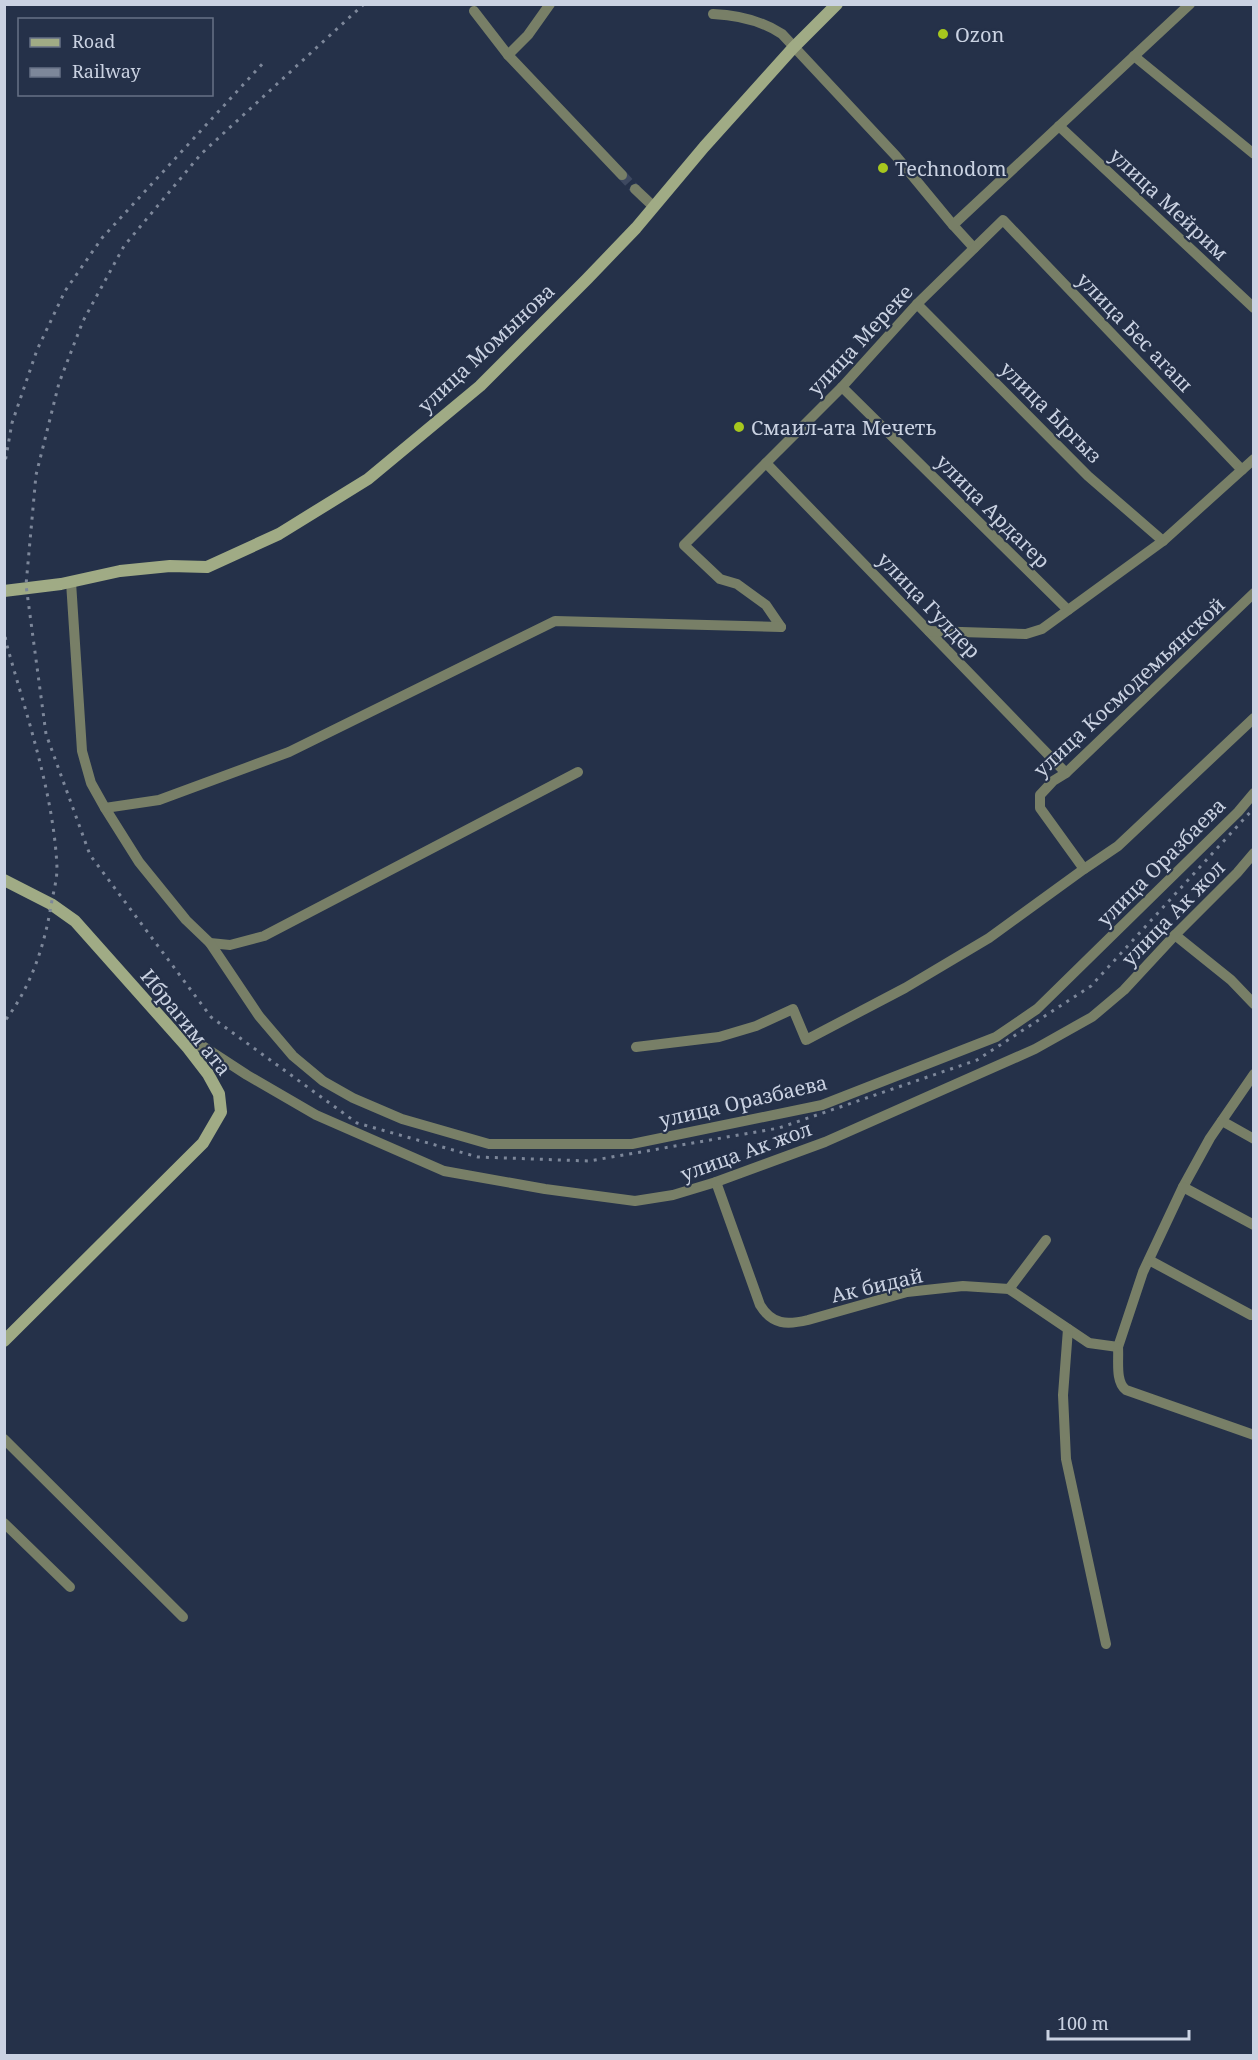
<svg xmlns="http://www.w3.org/2000/svg" width="1258" height="2060" font-family="'Noto Serif',serif">
<style>
.lines{fill:none;stroke-linecap:round;stroke-linejoin:round}
.street-tunnel{stroke:#3e4960;stroke-width:10;stroke-dasharray:10 5;stroke-linecap:butt}
.street{stroke:#787f67;stroke-width:10}
.secondary{stroke:#a0ab85;stroke-width:12}
.rail{stroke:#7d879a;stroke-width:3;stroke-dasharray:3 6;stroke-linecap:butt}
.poi-dot{fill:#a7c71e;stroke:#253149;stroke-width:2}
.labels{text-anchor:middle;dominant-baseline:central;stroke-width:4.5;stroke-linejoin:round;paint-order:stroke}
.poi-label{font-size:20px;fill:#cad2e2;stroke:#253149;text-anchor:start}
.street-label{font-size:20px;fill:#cad2e2;stroke:#253149}
</style>
<rect width="100%" height="100%" fill="#253149"/>
<g class="lines">
<!-- street-tunnel -->
<polyline class="street-tunnel" points="622,175 635,189"/>
<!-- street -->
<g class="street">
<polyline points="474,11 508,55 622,175"/>
<path d="M713 14C737 15 762 21 782 34L896 156 953 225 974 248"/>
<polyline points="508,55 528,35 550,4"/>
<polyline points="1134,56 1254,154"/>
<polyline points="1059,126 1254,308"/>
<polyline points="635,189 654,207"/>
<polyline points="953,225 1190,4"/>
<polyline points="917,304 1088,476 1163,541"/>
<polyline points="842,387 1068,610"/>
<polyline points="766,463 1066,773"/>
<polyline points="71,582 82,751 91,783 105,808 139,862 186,920 210,943 230,945 264,936 578,772"/>
<polyline points="781,627 766,605 737,584 720,579 684,545 842,387 917,304 1003,220 1242,470"/>
<polyline points="929,631 1026,634 1042,629 1163,541 1254,459"/>
<polyline points="105,808 159,800 289,752 555,621 781,627"/>
<polyline points="1084,869 1040,808 1040,795 1053,781 1066,773 1254,593"/>
<polyline points="1175,935 1231,980 1254,1004"/>
<polyline points="210,943 259,1016 293,1056 323,1081 353,1098 402,1119 489,1144 632,1144 822,1105 996,1037 1037,1009 1238,812 1254,793"/>
<polyline points="636,1047 719,1037 756,1026 793,1009 806,1040 905,988 989,938 1084,869 1118,846 1254,718"/>
<polyline points="188,1048 201,1045 247,1075 316,1115 444,1171 545,1189 635,1201 673,1195 716,1182 825,1142 1035,1049 1092,1017 1124,990 1175,935 1237,873 1254,853"/>
<polyline points="1222,1121 1254,1139"/>
<path d="M716 1182 760 1305C772 1325 787 1325 808 1320L907 1292 963 1286 1009 1289 1089 1343 1118 1347 1143 1272 1183 1187 1210 1138 1254 1074"/>
<polyline points="1183,1187 1254,1225"/>
<polyline points="1149,1260 1251,1315"/>
<polyline points="1009,1289 1046,1240"/>
<polyline points="1068,1329 1063,1395 1066,1459 1106,1644"/>
<path d="M1118 1347C1119 1360 1115 1382 1126 1390L1254 1435"/>
<polyline points="4,1439 183,1617"/>
<polyline points="4,1523 70,1587"/>
</g>
<!-- secondary -->
<g class="secondary">
<polyline points="4,591 61,584 120,571 170,566 207,567 279,534 368,479 480,386 587,279 636,228 704,147 793,48 837,4"/>
<polyline points="4,880 51,904 75,921 188,1048 208,1074 219,1094 221,1112 203,1143 4,1341"/>
</g>
<!-- rail -->
<g class="rail">
<polyline points="364,4 201,154 124,246 83,321 59,383 36,475 26,585 46,734 90,855 211,1017 357,1123 478,1157 589,1161 779,1128 977,1060 1091,986 1254,808"/>
<polyline points="4,468 12,423 37,350 65,291 102,238 265,61"/>
<path d="M4 628 6 642C26 714 54 794 57 868 57 879 54 890 52 900 45 944 32 986 4 1022"/>
</g>
</g>
<!-- markers -->
<g class="poi-dot">
<circle cx="943" cy="34" r="6"/>
<circle cx="883" cy="168" r="6"/>
<circle cx="739" cy="427" r="6"/>
</g>
<g class="labels">
<!-- poi labels -->
<g class="poi-label">
<text x="955" y="34">Ozon</text>
<text x="895" y="168">Technodom</text>
<text x="751" y="427">Смаил-ата Мечеть</text>
</g>
<!-- street labels -->
<g class="street-label">
<text transform="translate(1169 204) rotate(43)">улица Мейрим</text>
<text transform="translate(1135 332) rotate(46)">улица Бес агаш</text>
<text transform="translate(860 340) rotate(-47)">улица Мереке</text>
<text transform="translate(486 348) rotate(-43)">улица Момынова</text>
<text transform="translate(1051 412) rotate(45)">улица Ыргыз</text>
<text transform="translate(993 511) rotate(45)">улица Ардагер</text>
<text transform="translate(929 605) rotate(46)">улица Гулдер</text>
<text transform="translate(1129 687) rotate(-43)">улица Космодемьянской</text>
<text transform="translate(1161 862) rotate(-45)">улица Оразбаева</text>
<text transform="translate(1173 913) rotate(-46)">улица Ак жол</text>
<text transform="translate(186 1022) rotate(51)">Ибрагим ата</text>
<text transform="translate(743 1101) rotate(-13)">улица Оразбаева</text>
<text transform="translate(746 1151) rotate(-20)">улица Ак жол</text>
<text transform="translate(877 1285) rotate(-13)">Ак бидай</text>
</g>
</g>
<!-- border -->
<rect width="1258" height="2060" fill="none" stroke="#cad2e2" stroke-width="12"/>
<!-- legend -->
<rect x="18" y="18" width="195" height="78" fill="#253149" stroke="#677186" stroke-width="1.5"/>
<rect x="30" y="38" width="30" height="9" fill="#a0ab85" stroke="#677186" stroke-width="1.5"/>
<text x="72" y="48" font-size="18" fill="#cad2e2">Road</text>
<rect x="30" y="68" width="30" height="9" fill="#7d879a" stroke="#677186" stroke-width="1.5"/>
<text x="72" y="78" font-size="18" fill="#cad2e2">Railway</text>
<!-- scale -->
<path d="M1048 2030v9h141v-9" fill="none" stroke="#cad2e2" stroke-width="3"/>
<text x="1057" y="2030" font-size="18" fill="#cad2e2" stroke="#253149" stroke-width="4.5" paint-order="stroke">100 m</text>
</svg>
